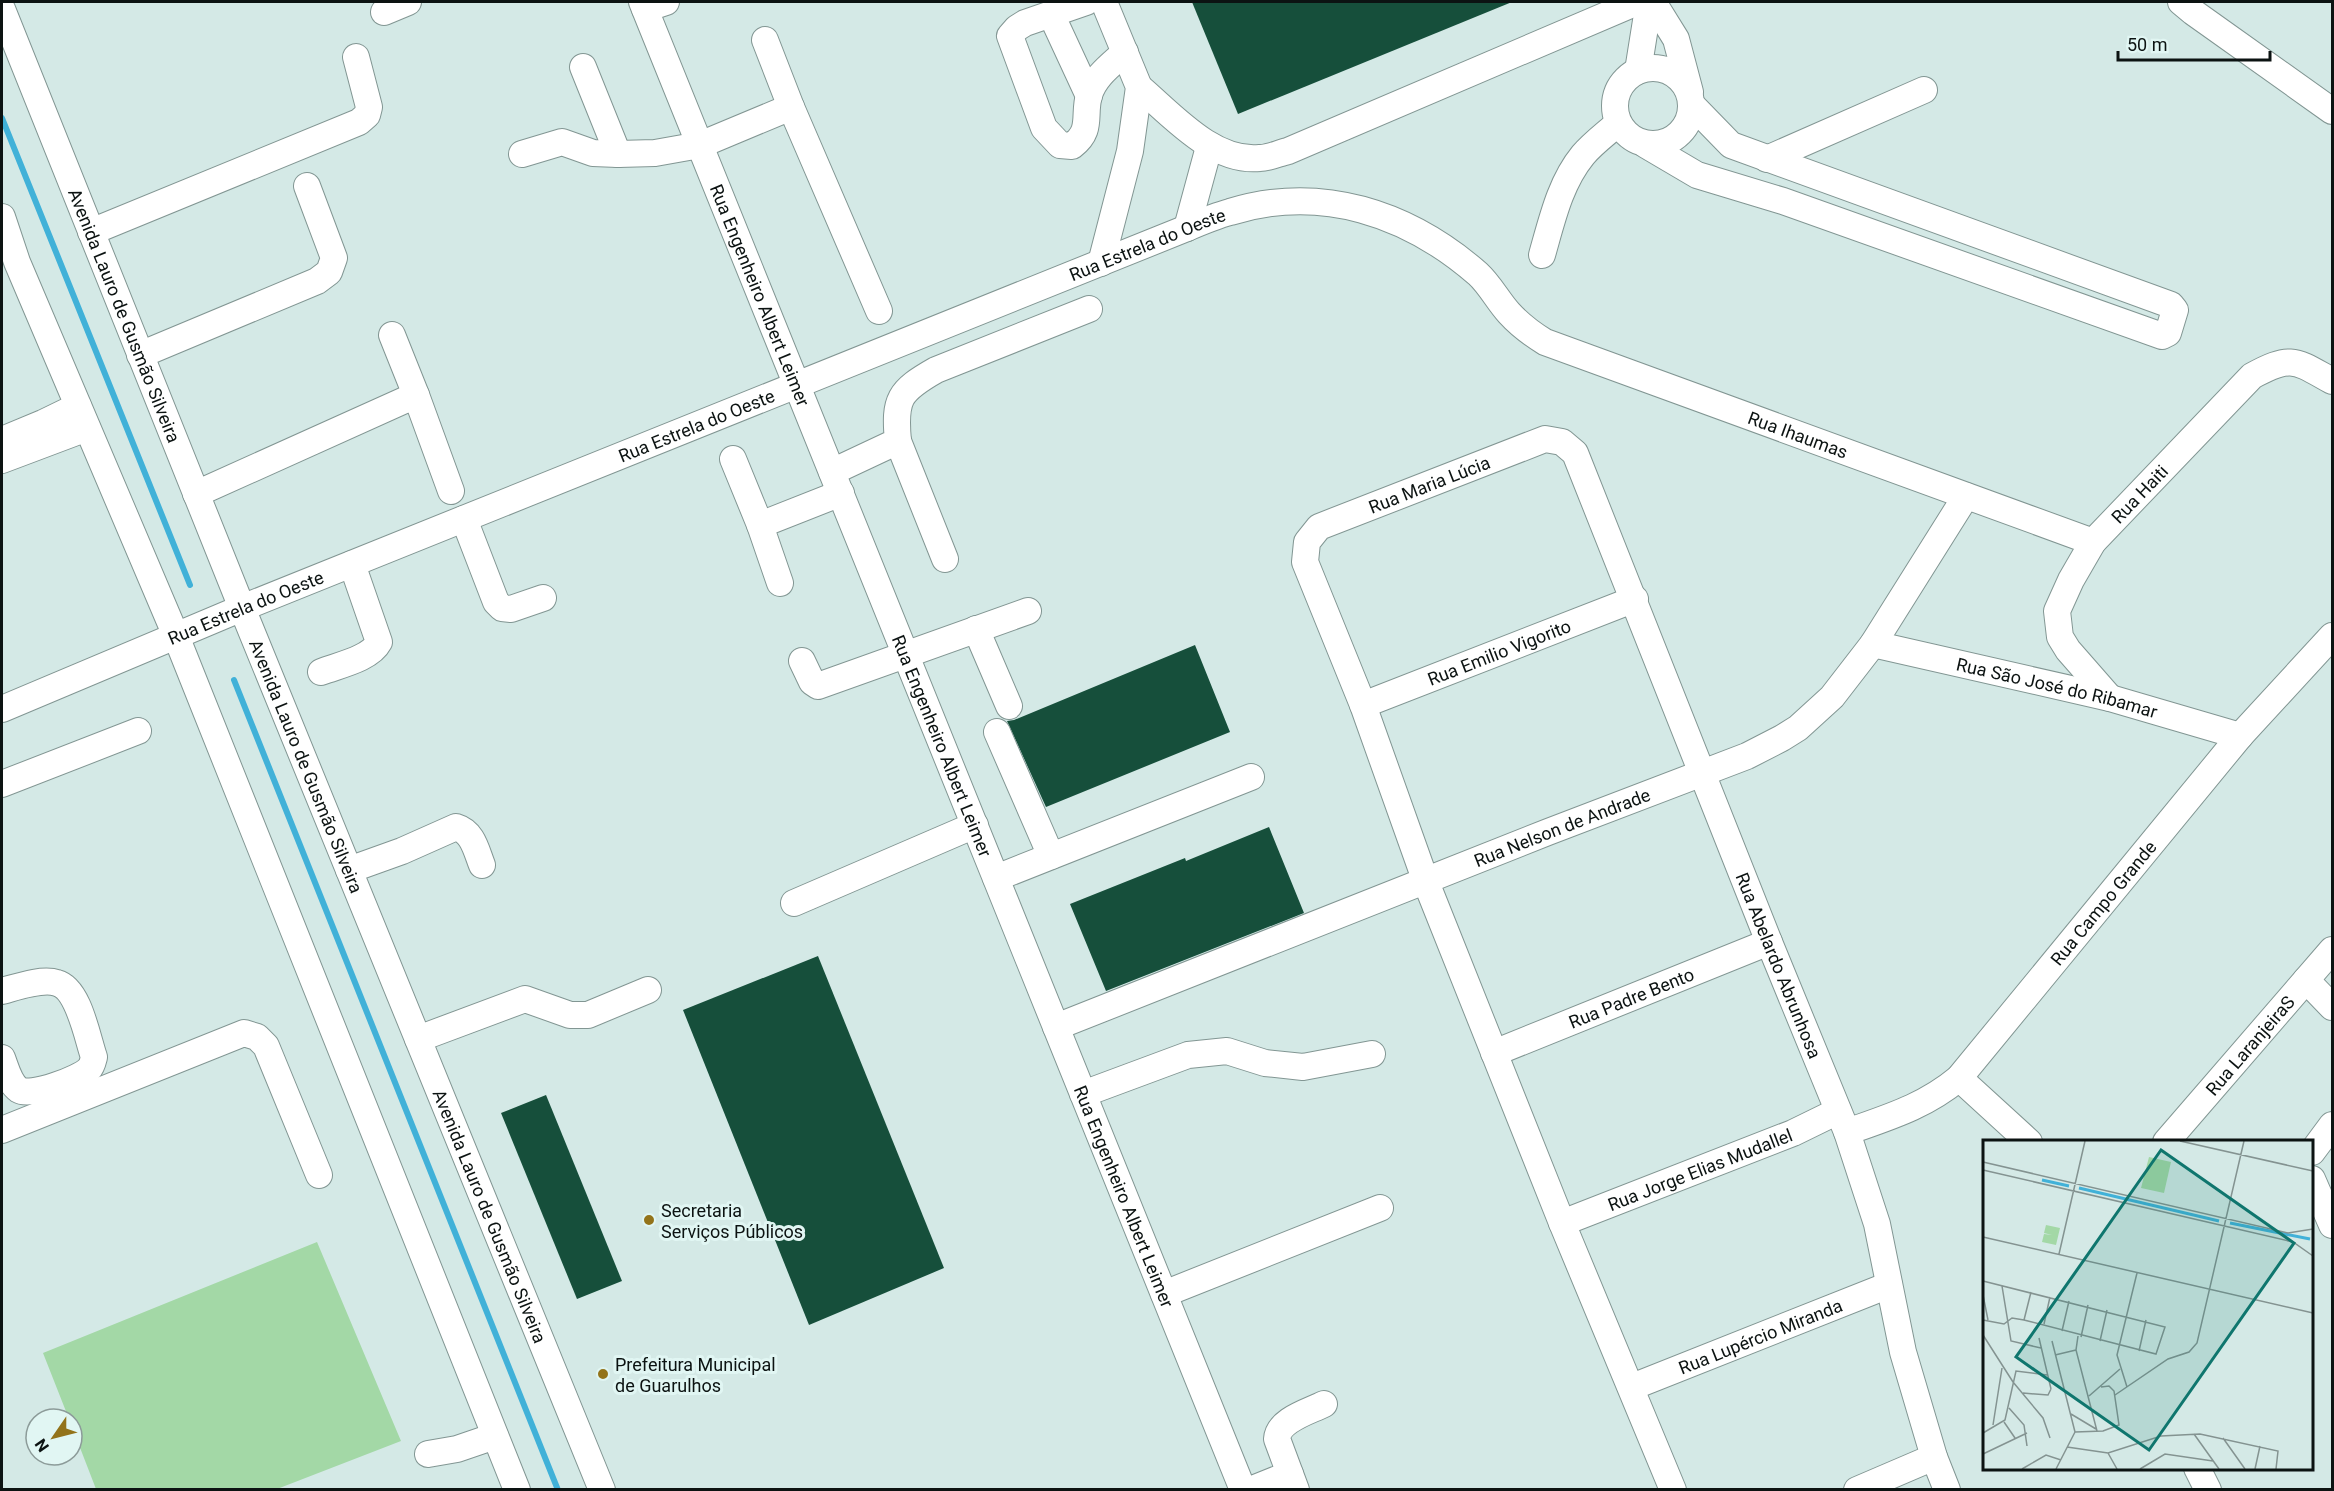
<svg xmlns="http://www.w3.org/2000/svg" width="2334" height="1491" font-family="Roboto,sans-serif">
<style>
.green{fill:#a3d8a6}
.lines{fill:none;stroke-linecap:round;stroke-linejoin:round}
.stream{stroke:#41b1d8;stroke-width:6}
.building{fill:#164f3b}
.minor-casing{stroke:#829693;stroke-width:28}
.minor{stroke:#fff;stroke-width:26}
.poi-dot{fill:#93731a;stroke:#e1f6f3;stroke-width:2}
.labels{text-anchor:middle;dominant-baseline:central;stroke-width:6;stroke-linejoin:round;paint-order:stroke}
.street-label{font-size:18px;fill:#0c1312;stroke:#e1f6f3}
.poi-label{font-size:18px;fill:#0c1312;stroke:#e1f6f3;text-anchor:start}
.inset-river{fill:none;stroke:#41b1d8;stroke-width:3}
.inset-road{fill:none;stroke:#849391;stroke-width:1.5}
.view{fill:#0f766e;fill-opacity:0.15;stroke:#0f766e;stroke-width:3}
.inset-edge{fill:none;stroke:#0c1312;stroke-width:3}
</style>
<rect width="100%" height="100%" fill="#d4e9e6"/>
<!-- green -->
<polygon class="green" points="317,1242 401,1441 277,1489 96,1489 72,1427 72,1419 69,1419 43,1353"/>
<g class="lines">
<!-- stream -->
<g class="stream">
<polyline points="2,118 190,585"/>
<polyline points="234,680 558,1490"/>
</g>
</g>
<!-- building -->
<g class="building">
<polygon points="1192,2 1512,2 1238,114"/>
<polygon points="1195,645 1230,732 1046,807 1007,721 1014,720"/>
<polygon points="1269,827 1304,913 1106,991 1070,904 1185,858 1186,861"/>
<polygon points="818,956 944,1268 809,1325 683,1010"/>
<polygon points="546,1095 622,1281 577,1299 501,1113"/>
</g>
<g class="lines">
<!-- minor casing -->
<g class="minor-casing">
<g id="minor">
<path id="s1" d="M642 2 1243 1490"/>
<path d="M1086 2 1025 23 1017 28 1010 36 1044 128 1060 145 1072 146C1093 130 1083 116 1089 95 1095 76 1111 65 1125 52"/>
<polyline points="1653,2 1676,39 1690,92"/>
<polyline points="2181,2 2193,12 2332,111"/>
<path id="s2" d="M2 9 242 608 602 1490"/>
<polyline points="645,9 666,2"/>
<polyline points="384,12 408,2"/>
<polyline points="1051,14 1089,96"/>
<polyline points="765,40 791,107"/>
<polyline points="583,67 618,154"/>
<circle cx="1653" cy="106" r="38"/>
<polyline points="1638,71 1649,2"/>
<path d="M1139 87C1172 115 1213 163 1260 158 1269 158 1279 153 1288 151L1637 2"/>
<polyline points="1646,145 1697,175 1783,201 2162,336 2168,333 2175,310 2171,305 1731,145 1693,106"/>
<polyline points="522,154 562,142 593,153 618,154 655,153 700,145 791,107 879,311"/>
<polyline points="1767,159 1924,90"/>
<polyline points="2,217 17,262 176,636 517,1490"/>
<polyline points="1187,228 1209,147"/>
<polyline points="91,232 359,122 367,115 369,107 356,57"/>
<path d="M1542 255C1552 220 1560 183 1583 155 1593 143 1607 133 1618 123"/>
<polyline points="1101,263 1130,151 1139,87 1104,2"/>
<polyline points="392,335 416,395"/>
<polyline points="140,355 317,281 329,272 334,258 307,186"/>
<polyline points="2,440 43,423 78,406"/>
<polyline points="898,441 945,559"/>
<polyline points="733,459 760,525"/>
<polyline points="2,460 87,428"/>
<path d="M832 472 898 441C894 399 899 391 936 370L1089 309"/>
<polyline points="196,494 416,395 451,491"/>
<polyline points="464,519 496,602 502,608 511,609 543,598"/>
<polyline points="780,583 760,525 841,493"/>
<polyline points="976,629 1009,706"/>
<path id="s3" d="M1873 644 2110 698 2240 736"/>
<polyline points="802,661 812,682 818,686 1028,611"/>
<path d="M321 672C339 665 370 659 379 642L352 564"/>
<path id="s4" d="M2110 698 2068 650 2060 637 2057 611 2071 580 2093 542 2252 376C2292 354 2296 361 2332 381"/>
<path id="s5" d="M1363 705 1635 599"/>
<path id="s6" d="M2 709 242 608 1187 228C1201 222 1215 216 1230 212 1321 184 1408 213 1478 274 1490 285 1498 301 1509 313 1519 324 1532 334 1545 342L2093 542"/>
<polyline points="997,732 1051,856"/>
<polyline points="2,784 138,731"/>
<path d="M349 870 402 851 456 827C473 832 476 850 482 865"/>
<polyline points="996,878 1251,777"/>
<polyline points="794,903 975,825"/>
<polyline points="2306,980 2332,1007"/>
<path d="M2 991C17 987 42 978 57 983 79 989 87 1037 94 1057 93 1061 92 1066 89 1069 80 1079 30 1097 19 1090 9 1083 6 1068 2 1058"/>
<path id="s7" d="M1056 1027 1548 832 1747 756 1782 738 1798 728 1832 697 1873 644 1966 496"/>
<polyline points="418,1039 525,999 570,1015 588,1015 648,990"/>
<path id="s8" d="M1494 1053 1769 942"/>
<polyline points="1959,1078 2029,1142"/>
<polyline points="1083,1094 1188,1055 1227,1051 1265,1063 1303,1067 1372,1054"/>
<polyline points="2,1130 244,1033 257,1037 266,1046 319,1175"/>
<path id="s9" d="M1847 1132C1889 1117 1924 1107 1959 1078L2240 736 2332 636"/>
<path id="s10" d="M2166 1142 2332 950"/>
<polyline points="2312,1152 2332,1125"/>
<polyline points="2312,1179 2332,1225"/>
<path id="s11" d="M1562 1223 1793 1133 1838 1111"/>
<polyline points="1164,1294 1380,1208"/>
<path id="s12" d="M1632 1387 1889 1285"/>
<polyline points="428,1454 457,1449 495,1436"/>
<polyline points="2197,1468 2208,1490"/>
<polyline points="1250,1490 1290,1474"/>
<path d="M1296 1490 1277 1439C1278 1420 1308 1412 1324 1404"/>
<path id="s13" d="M1673 1490 1562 1223 1426 882 1363 705 1305 562 1307 542 1319 527 1545 439 1562 442 1575 453 1769 942 1847 1132 1877 1224 1903 1352 1934 1457 1947 1490"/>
<polyline points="1857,1490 1934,1457"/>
</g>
</g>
<!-- minor -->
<use href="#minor" class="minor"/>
</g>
<!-- markers -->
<g class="poi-dot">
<circle cx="649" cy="1220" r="6"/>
<circle cx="603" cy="1374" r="6"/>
</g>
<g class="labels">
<!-- street labels -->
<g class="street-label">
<text stroke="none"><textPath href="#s6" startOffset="1236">Rua Estrela do Oeste</textPath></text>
<text stroke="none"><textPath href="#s1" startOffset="316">Rua Engenheiro Albert Leimer</textPath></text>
<text stroke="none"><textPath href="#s2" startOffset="330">Avenida Lauro de Gusmão Silveira</textPath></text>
<text stroke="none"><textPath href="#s6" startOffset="750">Rua Estrela do Oeste</textPath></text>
<text stroke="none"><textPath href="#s6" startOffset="1958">Rua Ihaumas</textPath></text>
<text stroke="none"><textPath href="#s13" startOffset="1156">Rua Maria Lúcia</textPath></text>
<text stroke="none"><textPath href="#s4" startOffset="250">Rua Haiti</textPath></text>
<text stroke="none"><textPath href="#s6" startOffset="264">Rua Estrela do Oeste</textPath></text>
<text stroke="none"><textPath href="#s5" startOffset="146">Rua Emilio Vigorito</textPath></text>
<text stroke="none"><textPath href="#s3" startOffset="189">Rua São José do Ribamar</textPath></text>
<text stroke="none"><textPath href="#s1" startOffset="802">Rua Engenheiro Albert Leimer</textPath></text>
<text stroke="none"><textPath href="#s2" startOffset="816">Avenida Lauro de Gusmão Silveira</textPath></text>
<text stroke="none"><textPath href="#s7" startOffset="544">Rua Nelson de Andrade</textPath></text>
<text stroke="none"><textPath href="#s9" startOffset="352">Rua Campo Grande</textPath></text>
<text stroke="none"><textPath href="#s13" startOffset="1866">Rua Abelardo Abrunhosa</textPath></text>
<text stroke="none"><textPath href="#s8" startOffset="148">Rua Padre Bento</textPath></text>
<text stroke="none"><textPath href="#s10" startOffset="128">Rua LaranjeiraS</textPath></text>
<text stroke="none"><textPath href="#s11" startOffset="148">Rua Jorge Elias Mudallel</textPath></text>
<text stroke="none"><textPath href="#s1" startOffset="1288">Rua Engenheiro Albert Leimer</textPath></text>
<text stroke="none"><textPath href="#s2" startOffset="1302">Avenida Lauro de Gusmão Silveira</textPath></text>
<text stroke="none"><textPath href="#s12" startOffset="138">Rua Lupércio Miranda</textPath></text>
</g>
<!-- poi labels -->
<g class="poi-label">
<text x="661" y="1210">Secretaria<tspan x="661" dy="21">Serviços Públicos</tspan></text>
<text x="615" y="1364">Prefeitura Municipal<tspan x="615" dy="21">de Guarulhos</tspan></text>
</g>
</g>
<!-- overview -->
<g transform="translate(1983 1140)">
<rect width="330" height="330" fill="#d4e9e6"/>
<path d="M166 17 188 22 181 53 158 48ZM63 85 77 88 73 105 59 102 61 94 69 95 61 93Z" fill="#a3d8a6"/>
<path class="inset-river" d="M59 40 86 46M96 48 236 81M247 83 327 99"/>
<path class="inset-road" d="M197 1 330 31M0 22 305 93 330 89M0 30 310 102 330 116M0 97 330 173M76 114 102 1M0 141 182 187 173 214 41 180 29 178 21 184 0 180M19 146 28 201 58 208M0 155 5 180M41 180 48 152M61 184 67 157M79 191 86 161M0 195 30 242 60 278 67 298M95 196 93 210 114 291M98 197 105 165M56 198 68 249M69 201 92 292M117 201 124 170M156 211 163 180M72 215 93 210M144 247 134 215 154 133M40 253 65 255 68 249M132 255 185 219 206 212 214 203 261 1M106 256 137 229M26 268 41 285 44 306M88 274 113 289M21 282 32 298M10 285 19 228M92 292 120 291 136 285 131 251 126 246 118 247M0 293 22 280 33 231 64 235M211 294 236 329M240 298 262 329M84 307 125 313 178 296 217 294 295 311 293 329M125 313 134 329M0 314 44 293M39 329 63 315 78 320M73 329 92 292M157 329 182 314 230 321M272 329 277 306"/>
<path class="view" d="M178 10 311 103 166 310 33 217Z"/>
<rect width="330" height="330" class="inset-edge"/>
</g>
<!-- border -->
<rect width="2334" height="1491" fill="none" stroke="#0c1312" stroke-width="6"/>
<!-- north arrow -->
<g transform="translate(54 1437) rotate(235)"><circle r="28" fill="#e1f6f3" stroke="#8c9b99" stroke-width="1.5"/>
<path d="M0-4.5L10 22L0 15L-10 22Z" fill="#93731a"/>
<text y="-9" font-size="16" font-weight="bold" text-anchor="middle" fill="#0c1312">N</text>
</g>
<!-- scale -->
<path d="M2118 51v9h152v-9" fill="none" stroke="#0c1312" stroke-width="3"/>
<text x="2127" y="51" font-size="18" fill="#0c1312" stroke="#e1f6f3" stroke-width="4.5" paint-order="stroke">50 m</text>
</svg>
